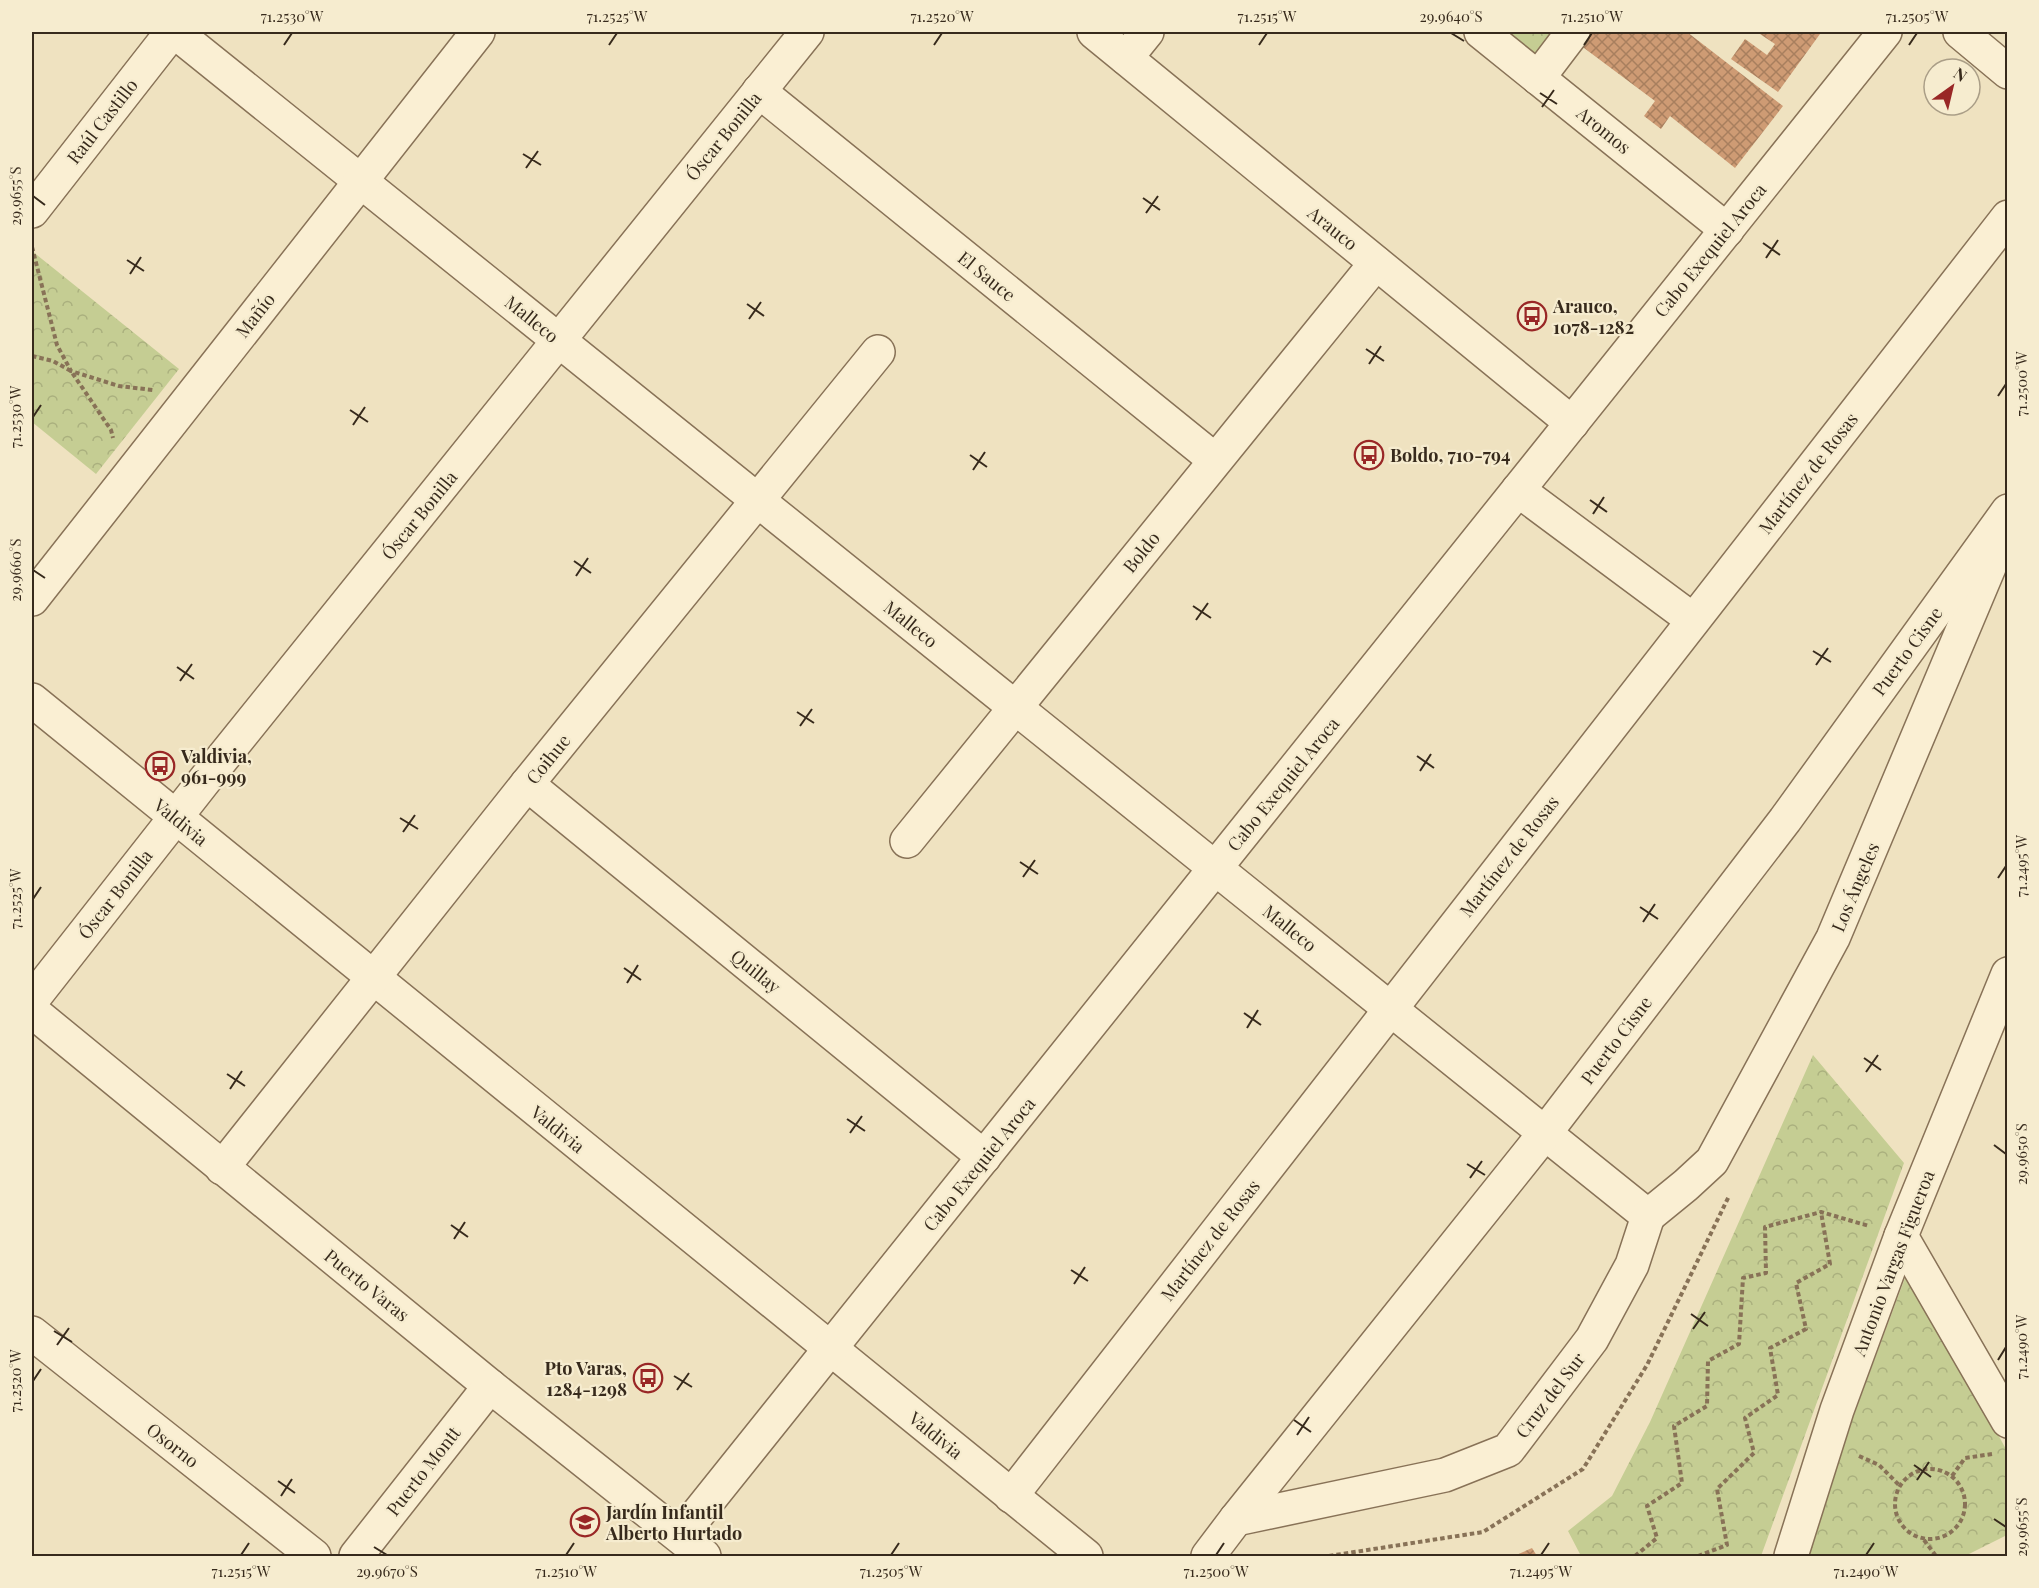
<svg xmlns="http://www.w3.org/2000/svg" width="2039" height="1588" font-family="'Playfair Display',serif">
<style>
.park{fill:url(#park-crowns)}
.building{fill:url(#building-cross-hatch)}
.lines{fill:none;stroke-linecap:round;stroke-linejoin:round}
.minor-casing{stroke:#887257;stroke-width:36}
.path{stroke:#887257;stroke-width:4;stroke-dasharray:4.5 3;stroke-linecap:butt}
.minor{stroke:#faefd3;stroke-width:33}
.ticks{fill:none;stroke:#372a1c;stroke-width:2}
.labels{text-anchor:middle;dominant-baseline:central;stroke-width:4.5;stroke-linejoin:round;paint-order:stroke}
.street-label{font-size:18px;fill:#372a1c;stroke:#f6eccf}
.poi-label{font-size:18px;font-weight:bold;fill:#372a1c;stroke:#f6eccf;text-anchor:start}
.neatline{fill:none;stroke:#372a1c;stroke-width:2}
.ticks-label{font-size:15px;text-anchor:middle;fill:#372a1c}
</style>
<defs>
<pattern id="park-crowns" width="20" height="18" patternUnits="userSpaceOnUse" patternTransform="scale(1.5)"><rect width="20" height="18" fill="#c5cd93"/><path d="M2 6a3 3 0 1 1 6 0M12 15a3 3 0 1 1 6 0" fill="none" stroke="#aab07e"/></pattern>
<pattern id="building-cross-hatch" width="8" height="8" patternUnits="userSpaceOnUse" patternTransform="scale(1.5)"><rect width="8" height="8" fill="#ce9b74"/><path d="M0 0l8 8M0 8l8-8" fill="none" stroke="#a87f5e"/></pattern>
</defs>
<rect width="100%" height="100%" fill="#efe2c0"/>
<!-- park -->
<g class="park">
<polygon points="1505,32 1559,32 1538,57"/>
<polygon points="32,251 179,369 96,474 32,422"/>
<polygon points="1813,1055 1904,1163 1761,1556 1581,1556 1568,1531 1612,1496 1650,1422"/>
<polygon points="1908,1270 2007,1451 2007,1535 1965,1556 1801,1556"/>
</g>
<!-- building -->
<g class="building">
<polygon points="1584,32 1687,32 1783,106 1735,168 1670,116 1661,129 1644,116 1655,101 1576,42"/>
<polygon points="1757,32 1816,32 1820,34 1778,92 1731,59 1745,39 1767,55 1775,44"/>
<polygon points="1532,1548 1537,1556 1514,1556"/>
</g>
<g class="lines">
<!-- minor casing -->
<g class="minor-casing">
<g id="minor">
<polyline points="175,32 1648,1216"/>
<polyline points="1094,32 1572,423"/>
<polyline points="1481,32 1727,230"/>
<polyline points="1960,32 2008,72"/>
<polyline points="1126,58 1147,32"/>
<polyline points="1538,78 1573,32"/>
<polyline points="759,91 1215,460"/>
<polyline points="32,211 172,32"/>
<polyline points="1518,490 1693,620"/>
<polyline points="32,599 478,32"/>
<polyline points="32,700 1086,1556"/>
<polyline points="527,784 984,1157"/>
<polyline points="907,841 1376,263"/>
<polyline points="32,1000 208,776 807,32"/>
<polyline points="32,1011 490,1386 704,1556"/>
<polyline points="222,1168 527,784 878,352"/>
<polyline points="1648,1216 1686,1185 1712,1161 1833,938 1998,546"/>
<polyline points="1901,1236 2008,1421"/>
<polyline points="32,1333 314,1556"/>
<polyline points="1011,1496 2008,217"/>
<polyline points="1236,1519 1445,1475 1508,1450 1592,1339 1632,1265 1648,1216"/>
<polyline points="680,1536 1885,32"/>
<polyline points="356,1556 490,1386"/>
<polyline points="1208,1556 1236,1519 1545,1133 1785,820 2008,511"/>
<polyline points="1791,1556 1837,1410 1901,1236 2008,974"/>
</g>
</g>
<!-- path -->
<g class="path">
<polyline points="32,247 57,345 71,371 119,386 153,390"/>
<polyline points="32,356 53,361 71,371 111,430 113,438"/>
<polyline points="1859,1456 1879,1465 1900,1486"/>
<circle cx="1930" cy="1504" r="35"/>
<polyline points="1952,1476 1965,1458 1992,1454"/>
<polyline points="1924,1540 1936,1556"/>
<polyline points="1329,1556 1483,1532 1583,1469 1647,1365 1729,1196"/>
<polyline points="1635,1556 1657,1538 1647,1506 1682,1483 1674,1426 1707,1406 1708,1361 1739,1344 1743,1278 1766,1273 1765,1227 1821,1212 1869,1226"/>
<polyline points="1698,1556 1727,1545 1717,1489 1754,1453 1745,1418 1778,1395 1770,1348 1806,1329 1796,1283 1830,1264 1821,1212"/>
</g>
<!-- minor -->
<use href="#minor" class="minor"/>
</g>
<!-- ticks -->
<path class="ticks" d="M1451 33 1464 41M284 45 292 33M609 45 617 33M934 45 942 33M1259 45 1267 33M1584 45 1592 33M1909 45 1917 33M1540 93 1557 104M1542 107 1554 90M523 154 541 165M526 168 538 151M33 196 45 205M1143 198 1160 210M1146 213 1158 196M1763 243 1780 255M1766 258 1778 240M127 260 144 271M130 274 141 257M747 304 764 316M749 319 761 302M1366 349 1384 361M1369 364 1381 346M1998 396 2006 384M350 410 368 422M33 417 41 405M353 425 365 407M970 455 987 467M973 470 985 452M1590 500 1607 512M1593 514 1604 497M574 561 591 573M33 570 45 578M576 576 588 558M1193 606 1211 618M1196 620 1208 603M1813 651 1831 662M1816 665 1828 648M177 667 194 679M180 681 192 664M797 712 814 723M800 726 812 709M1417 756 1434 768M1420 771 1431 754M400 818 418 829M403 832 415 815M1020 862 1038 874M1023 877 1035 860M1998 878 2006 866M33 899 41 887M1640 907 1658 919M1643 922 1655 904M624 968 641 980M627 983 638 965M1244 1013 1261 1025M1247 1028 1258 1010M1864 1058 1881 1070M1866 1072 1878 1055M227 1074 245 1086M230 1089 242 1071M847 1119 865 1131M850 1133 862 1116M1994 1145 2006 1154M1467 1164 1485 1175M1470 1178 1482 1161M451 1225 468 1237M454 1239 465 1222M1071 1270 1088 1281M1074 1284 1085 1267M1691 1314 1708 1326M1693 1329 1705 1312M54 1331 72 1342M57 1345 69 1328M1998 1360 2006 1347M674 1376 692 1387M33 1381 41 1369M677 1390 689 1373M1294 1420 1311 1432M1297 1435 1309 1417M1914 1465 1931 1477M1917 1480 1929 1462M278 1481 295 1493M281 1496 292 1479M1994 1519 2006 1527M374 1547 387 1555M241 1555 249 1543M566 1555 574 1543M891 1555 899 1543M1216 1555 1224 1543M1541 1555 1549 1543M1866 1555 1874 1543"/>
<!-- icons -->
<defs>
<g id="bus-ring" transform="scale(1.5)"><circle r="9.5" fill="#f6eccf" stroke="#992726" stroke-width="1.5"/><path d="M-5-6H5V4H4V6H2V4H-2V6H-4V4H-5ZM-3.5-4V0h7V-4ZM-3.5 1.2v1.5H-2V1.2ZM2 1.2v1.5H3.5V1.2Z" fill="#992726"/></g>
<g id="school-ring" transform="scale(1.5)"><circle r="9.5" fill="#f6eccf" stroke="#992726" stroke-width="1.5"/><path d="M0-5L7-2L0 1L-7-2ZM-4 1L0 2.5L4 1V4Q0 6-4 4Z" fill="#992726"/></g>
</defs>
<g fill-rule="evenodd">
<use href="#bus-ring" x="1532" y="316"/>
<use href="#bus-ring" x="1369" y="455"/>
<use href="#bus-ring" x="160" y="766"/>
<use href="#bus-ring" x="648" y="1378"/>
<use href="#school-ring" x="585" y="1522"/>
</g>
<g class="labels">
<!-- street labels -->
<g class="street-label">
<text transform="translate(102 121) rotate(-52)">Raúl Castillo</text>
<text transform="translate(1604 130) rotate(39)">Aromos</text>
<text transform="translate(723 136) rotate(-51)">Óscar Bonilla</text>
<text transform="translate(1333 228) rotate(39)">Arauco</text>
<text transform="translate(1710 250) rotate(-51)">Cabo Exequiel Aroca</text>
<text transform="translate(987 276) rotate(39)">El Sauce</text>
<text transform="translate(255 315) rotate(-52)">Mañío</text>
<text transform="translate(532 319) rotate(39)">Malleco</text>
<text transform="translate(1808 473) rotate(-52)">Martínez de Rosas</text>
<text transform="translate(419 515) rotate(-51)">Óscar Bonilla</text>
<text transform="translate(1141 552) rotate(-51)">Boldo</text>
<text transform="translate(911 624) rotate(39)">Malleco</text>
<text transform="translate(1907 651) rotate(-54)">Puerto Cisne</text>
<text transform="translate(548 759) rotate(-51)">Coihue</text>
<text transform="translate(1283 784) rotate(-51)">Cabo Exequiel Aroca</text>
<text transform="translate(181 822) rotate(39)">Valdivia</text>
<text transform="translate(1509 856) rotate(-52)">Martínez de Rosas</text>
<text transform="translate(1855 887) rotate(-67)">Los Ángeles</text>
<text transform="translate(115 894) rotate(-52)">Óscar Bonilla</text>
<text transform="translate(1290 928) rotate(39)">Malleco</text>
<text transform="translate(756 971) rotate(39)">Quillay</text>
<text transform="translate(1616 1040) rotate(-53)">Puerto Cisne</text>
<text transform="translate(558 1129) rotate(39)">Valdivia</text>
<text transform="translate(979 1164) rotate(-51)">Cabo Exequiel Aroca</text>
<text transform="translate(1210 1240) rotate(-52)">Martínez de Rosas</text>
<text transform="translate(1893 1263) rotate(-69)">Antonio Vargas Figueroa</text>
<text transform="translate(367 1285) rotate(39)">Puerto Varas</text>
<text transform="translate(1550 1395) rotate(-53)">Cruz del Sur</text>
<text transform="translate(936 1435) rotate(39)">Valdivia</text>
<text transform="translate(173 1445) rotate(38)">Osorno</text>
<text transform="translate(423 1471) rotate(-52)">Puerto Montt</text>
</g>
<!-- poi labels -->
<g class="poi-label">
<text x="1553" y="306">Arauco,<tspan x="1553" dy="21">1078-1282</tspan></text>
<text x="1390" y="455">Boldo, 710-794</text>
<text x="181" y="756">Valdivia,<tspan x="181" dy="21">961-999</tspan></text>
<text x="627" y="1368" text-anchor="end">Pto Varas,<tspan x="627" dy="21">1284-1298</tspan></text>
<text x="606" y="1512">Jardín Infantil<tspan x="606" dy="21">Alberto Hurtado</tspan></text>
</g>
</g>
<!-- border -->
<rect width="2039" height="1588" fill="none" stroke="#f6eccf" stroke-width="66"/>
<!-- north arrow -->
<g transform="translate(1952 87) rotate(34)"><circle r="28" fill="#f6eccf" stroke="#aa9e87" stroke-width="1.5"/>
<path d="M0-4.5L10 22L0 15L-10 22Z" fill="#992726"/>
<text y="-9" font-size="16" font-weight="bold" text-anchor="middle" fill="#372a1c">N</text>
</g>
<rect x="33" y="33" width="1973" height="1522" class="neatline"/>
<g class="ticks-label">
<text x="292" y="22">71.2530°W</text>
<text x="617" y="22">71.2525°W</text>
<text x="942" y="22">71.2520°W</text>
<text x="1267" y="22">71.2515°W</text>
<text x="1451" y="22">29.9640°S</text>
<text x="1592" y="22">71.2510°W</text>
<text x="1917" y="22">71.2505°W</text>
<text transform="translate(16 196) rotate(-90)" y="5">29.9655°S</text>
<text transform="translate(2022 384) rotate(-90)" y="5">71.2500°W</text>
<text transform="translate(16 417) rotate(-90)" y="5">71.2530°W</text>
<text transform="translate(16 570) rotate(-90)" y="5">29.9660°S</text>
<text transform="translate(2022 866) rotate(-90)" y="5">71.2495°W</text>
<text transform="translate(16 899) rotate(-90)" y="5">71.2525°W</text>
<text transform="translate(2022 1154) rotate(-90)" y="5">29.9650°S</text>
<text transform="translate(2022 1347) rotate(-90)" y="5">71.2490°W</text>
<text transform="translate(16 1381) rotate(-90)" y="5">71.2520°W</text>
<text transform="translate(2022 1527) rotate(-90)" y="5">29.9655°S</text>
<text x="241" y="1577">71.2515°W</text>
<text x="387" y="1577">29.9670°S</text>
<text x="566" y="1577">71.2510°W</text>
<text x="891" y="1577">71.2505°W</text>
<text x="1216" y="1577">71.2500°W</text>
<text x="1541" y="1577">71.2495°W</text>
<text x="1866" y="1577">71.2490°W</text>
</g>
</svg>
